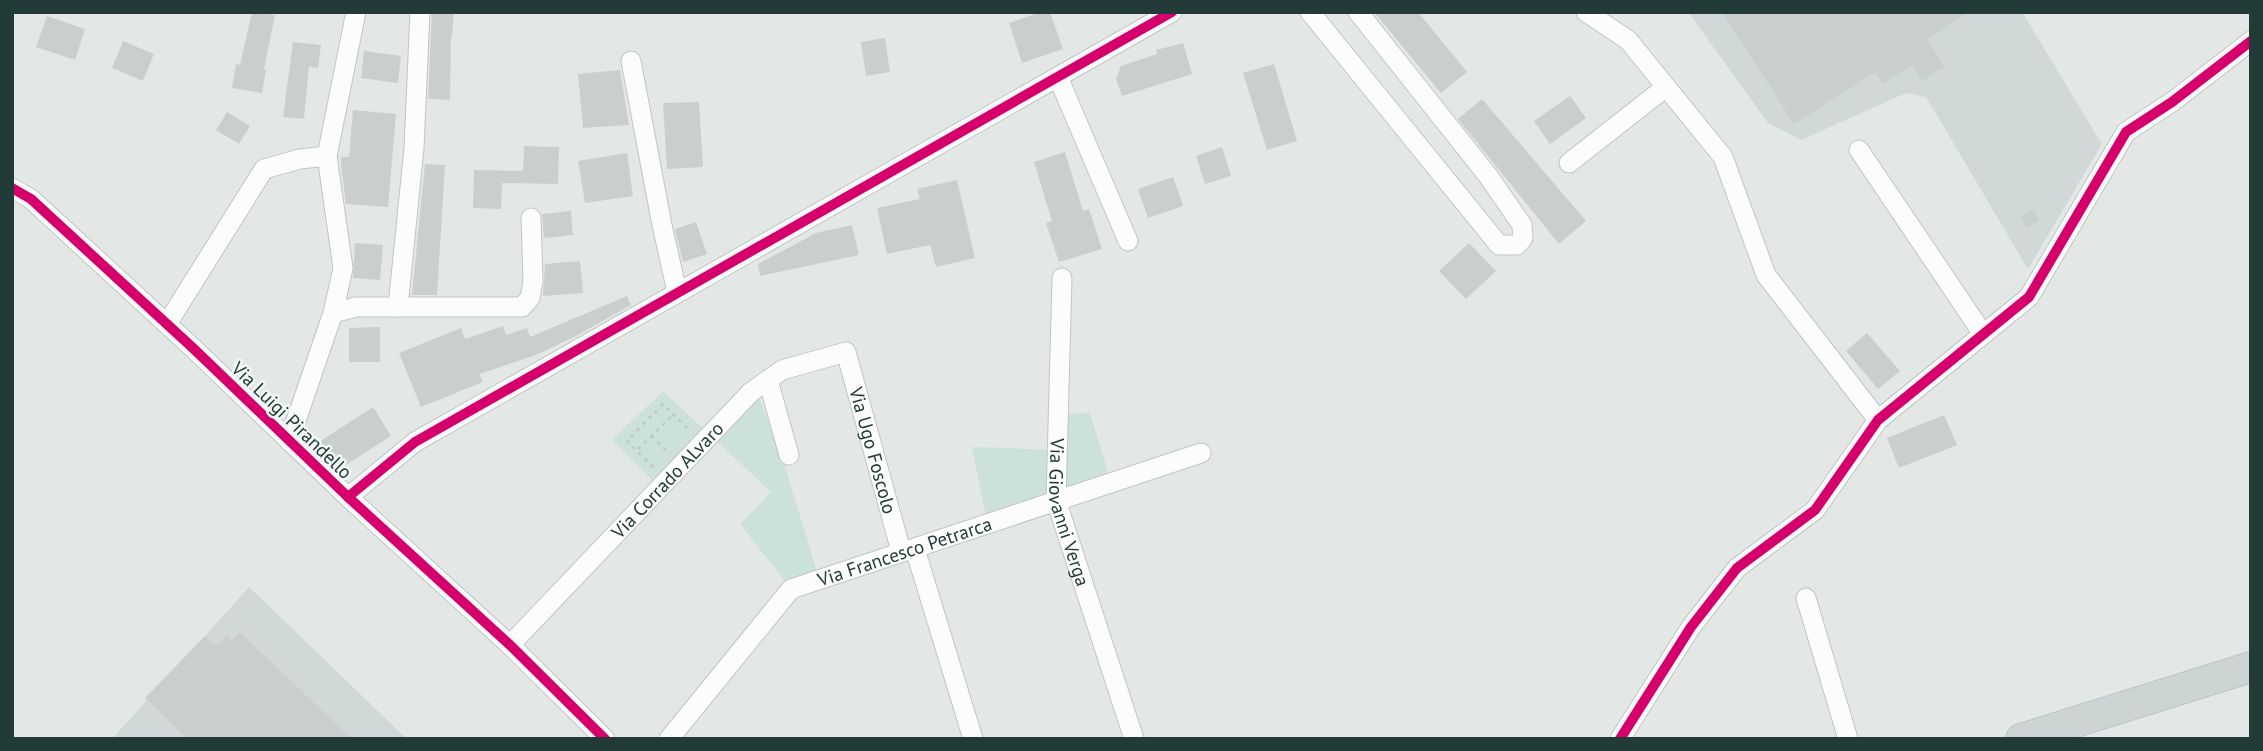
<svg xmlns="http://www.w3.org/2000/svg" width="2263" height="751" font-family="'PT Sans',sans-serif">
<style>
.built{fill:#d1d9d8}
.green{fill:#cce1d7}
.building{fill:#cacfce}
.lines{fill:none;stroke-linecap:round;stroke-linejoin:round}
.minor-casing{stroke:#c0c5c4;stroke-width:21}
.primary-casing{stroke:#bcc5c3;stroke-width:32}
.path{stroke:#c0c8c8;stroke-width:2.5;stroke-dasharray:3.5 5;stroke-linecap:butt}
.minor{stroke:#fbfcfb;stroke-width:19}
.primary{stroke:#cdd5d4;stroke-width:30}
.cycleway-casing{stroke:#f1f7f5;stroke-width:15}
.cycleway{stroke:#d6006c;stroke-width:10}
.labels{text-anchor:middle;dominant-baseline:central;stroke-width:5;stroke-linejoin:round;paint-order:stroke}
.street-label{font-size:19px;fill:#223b39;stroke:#f1f7f5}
</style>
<rect width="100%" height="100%" fill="#e3e8e7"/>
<!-- built -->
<g class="built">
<polygon points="1688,12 2022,12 2102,144 2028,269 1926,97 1906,93 1801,140 1768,123"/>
<polygon points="249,587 407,739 112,739"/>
</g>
<!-- green -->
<g class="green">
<polygon points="663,391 710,435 758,395 782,457 819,578 791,589 740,524 771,492 710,435 660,488 612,440"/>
<polygon points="1090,413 1111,482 987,523 972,447 1057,450 1058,414"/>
</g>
<!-- building -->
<g class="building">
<polygon points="252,12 275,15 264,69 266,70 262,93 232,88 236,64 240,65"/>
<polygon points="432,12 454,12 452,36 451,36 450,100 428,99"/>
<polygon points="1041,12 1050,12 1063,49 1022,63 1009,23"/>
<polygon points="1374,12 1418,12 1467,72 1441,93"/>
<polygon points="1722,12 1969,12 1927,39 1944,67 1922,81 1912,65 1883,84 1875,72 1794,124"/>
<polygon points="47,16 85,29 75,60 36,47"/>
<polygon points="885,38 890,72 866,76 861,42"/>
<polygon points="123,41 154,54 143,81 112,68"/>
<polygon points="293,42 321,45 318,68 309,67 304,119 283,117"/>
<polygon points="1183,43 1192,74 1122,96 1116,79 1121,66 1157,54 1156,50"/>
<polygon points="364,51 401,56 398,83 361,78"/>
<polygon points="1274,64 1297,141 1267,150 1243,73"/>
<polygon points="620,70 629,125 583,128 578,74"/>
<polygon points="1570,96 1586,118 1550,144 1534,121"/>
<polygon points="1482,99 1586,221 1559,244 1458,119"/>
<polygon points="699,102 703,167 667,169 663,103"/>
<polygon points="353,110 396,114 388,207 346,204 341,165 341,157 349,157"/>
<polygon points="227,112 250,126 239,144 216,130"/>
<polygon points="524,146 559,147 558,184 502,183 501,209 473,208 474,170 523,171"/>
<polygon points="1222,147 1231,176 1205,184 1196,156"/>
<polygon points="1065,152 1083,211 1089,209 1102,249 1059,262 1046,223 1052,221 1034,162"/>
<polygon points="627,153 633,196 585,203 578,161"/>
<polygon points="425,164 445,165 437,295 412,295"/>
<polygon points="1173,177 1183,206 1148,218 1138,189"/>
<polygon points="957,180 975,258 936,267 930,245 887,254 877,208 920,199 917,189"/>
<polygon points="2033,209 2040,220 2027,228 2020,216"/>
<polygon points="571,211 573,235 544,238 542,214"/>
<polygon points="696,222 707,254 683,262 675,229"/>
<polygon points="852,225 859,255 760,276 758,264 816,233"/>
<polygon points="355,243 383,245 380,280 353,278"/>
<polygon points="1469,243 1496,271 1466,299 1439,271"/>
<polygon points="580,261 583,293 543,296 545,264"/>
<polygon points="627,296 631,305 576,336 536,355 479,374 483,382 421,407 399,353 461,328 465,339 503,326 506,335 527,328 530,337"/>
<polygon points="380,327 380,362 349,362 349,328"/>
<polygon points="1867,333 1900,371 1878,389 1846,351"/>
<polygon points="373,407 391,436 338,470 313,446"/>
<polygon points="1944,415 1957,445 1899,468 1887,438"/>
<polygon points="240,632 352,739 188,739 145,698 205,636 216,646 227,635 232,641"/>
</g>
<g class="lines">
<!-- minor casing -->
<g class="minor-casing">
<g id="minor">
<polyline points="1310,12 1499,245 1517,245 1523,238 1522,225 1489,177 1358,12"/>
<polyline points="1586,12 1628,40 1723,157 1766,275 1878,420"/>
<polyline points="631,61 662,225 677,292"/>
<polyline points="1058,77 1128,241"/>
<polyline points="1859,150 1983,334"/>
<polyline points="1569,163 1666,87"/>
<polyline points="12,188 31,199 194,349 348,497 510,645 605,739"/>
<path id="s1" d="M1062 278 1056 500 1134 739"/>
<polyline points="398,307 414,148 420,12"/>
<polyline points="333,313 356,307 522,307 530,298 533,281 531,218"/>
<polyline points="167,324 264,169 300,159 327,156"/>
<polyline points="768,380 789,455"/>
<polyline points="289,441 333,313 343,268 327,156 356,12"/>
<polyline points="348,497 415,442 1172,12"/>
<polyline points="915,549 973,739"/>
<polyline points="1806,598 1848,739"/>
<path id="s2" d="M510 645 751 392 782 370 846 352 901 551"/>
<path id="s3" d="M669 739 791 589 1201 453"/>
<polyline points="1620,739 1691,627 1737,568 1815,510 1878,420 2029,297 2126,132 2172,102 2251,41"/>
</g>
</g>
<!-- primary casing -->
<g class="primary-casing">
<polyline id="primary" points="2021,739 2251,667"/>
</g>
<!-- path -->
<g class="path">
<polyline points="651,436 669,453"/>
<polyline points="638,449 673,415"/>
<polyline points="653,467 627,441 663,404 690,431"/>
</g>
<!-- minor -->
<use href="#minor" class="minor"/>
<!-- primary -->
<use href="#primary" class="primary"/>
<!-- cycleway casing -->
<g class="cycleway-casing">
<g id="cycleway">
<polyline points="12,188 31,199 194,349 348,497 510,645 605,739"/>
<polyline points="348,497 415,442 1172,12"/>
<polyline points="1620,739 1691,627 1737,568 1815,510 1878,420 2029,297 2126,132 2172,102 2251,41"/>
</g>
</g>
<!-- cycleway -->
<use href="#cycleway" class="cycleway"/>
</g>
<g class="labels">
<!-- street labels -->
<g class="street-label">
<text transform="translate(292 420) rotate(44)">Via Luigi Pirandello</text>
<text stroke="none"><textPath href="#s2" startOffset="556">Via Ugo Foscolo</textPath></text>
<text stroke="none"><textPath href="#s2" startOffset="228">Via Corrado ALvaro</textPath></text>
<text stroke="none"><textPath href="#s1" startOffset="236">Via Giovanni Verga</textPath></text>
<text stroke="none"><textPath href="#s3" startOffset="313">Via Francesco Petrarca</textPath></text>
</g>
</g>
<!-- border -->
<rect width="2263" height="751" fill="none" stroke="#223b39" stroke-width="28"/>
</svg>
